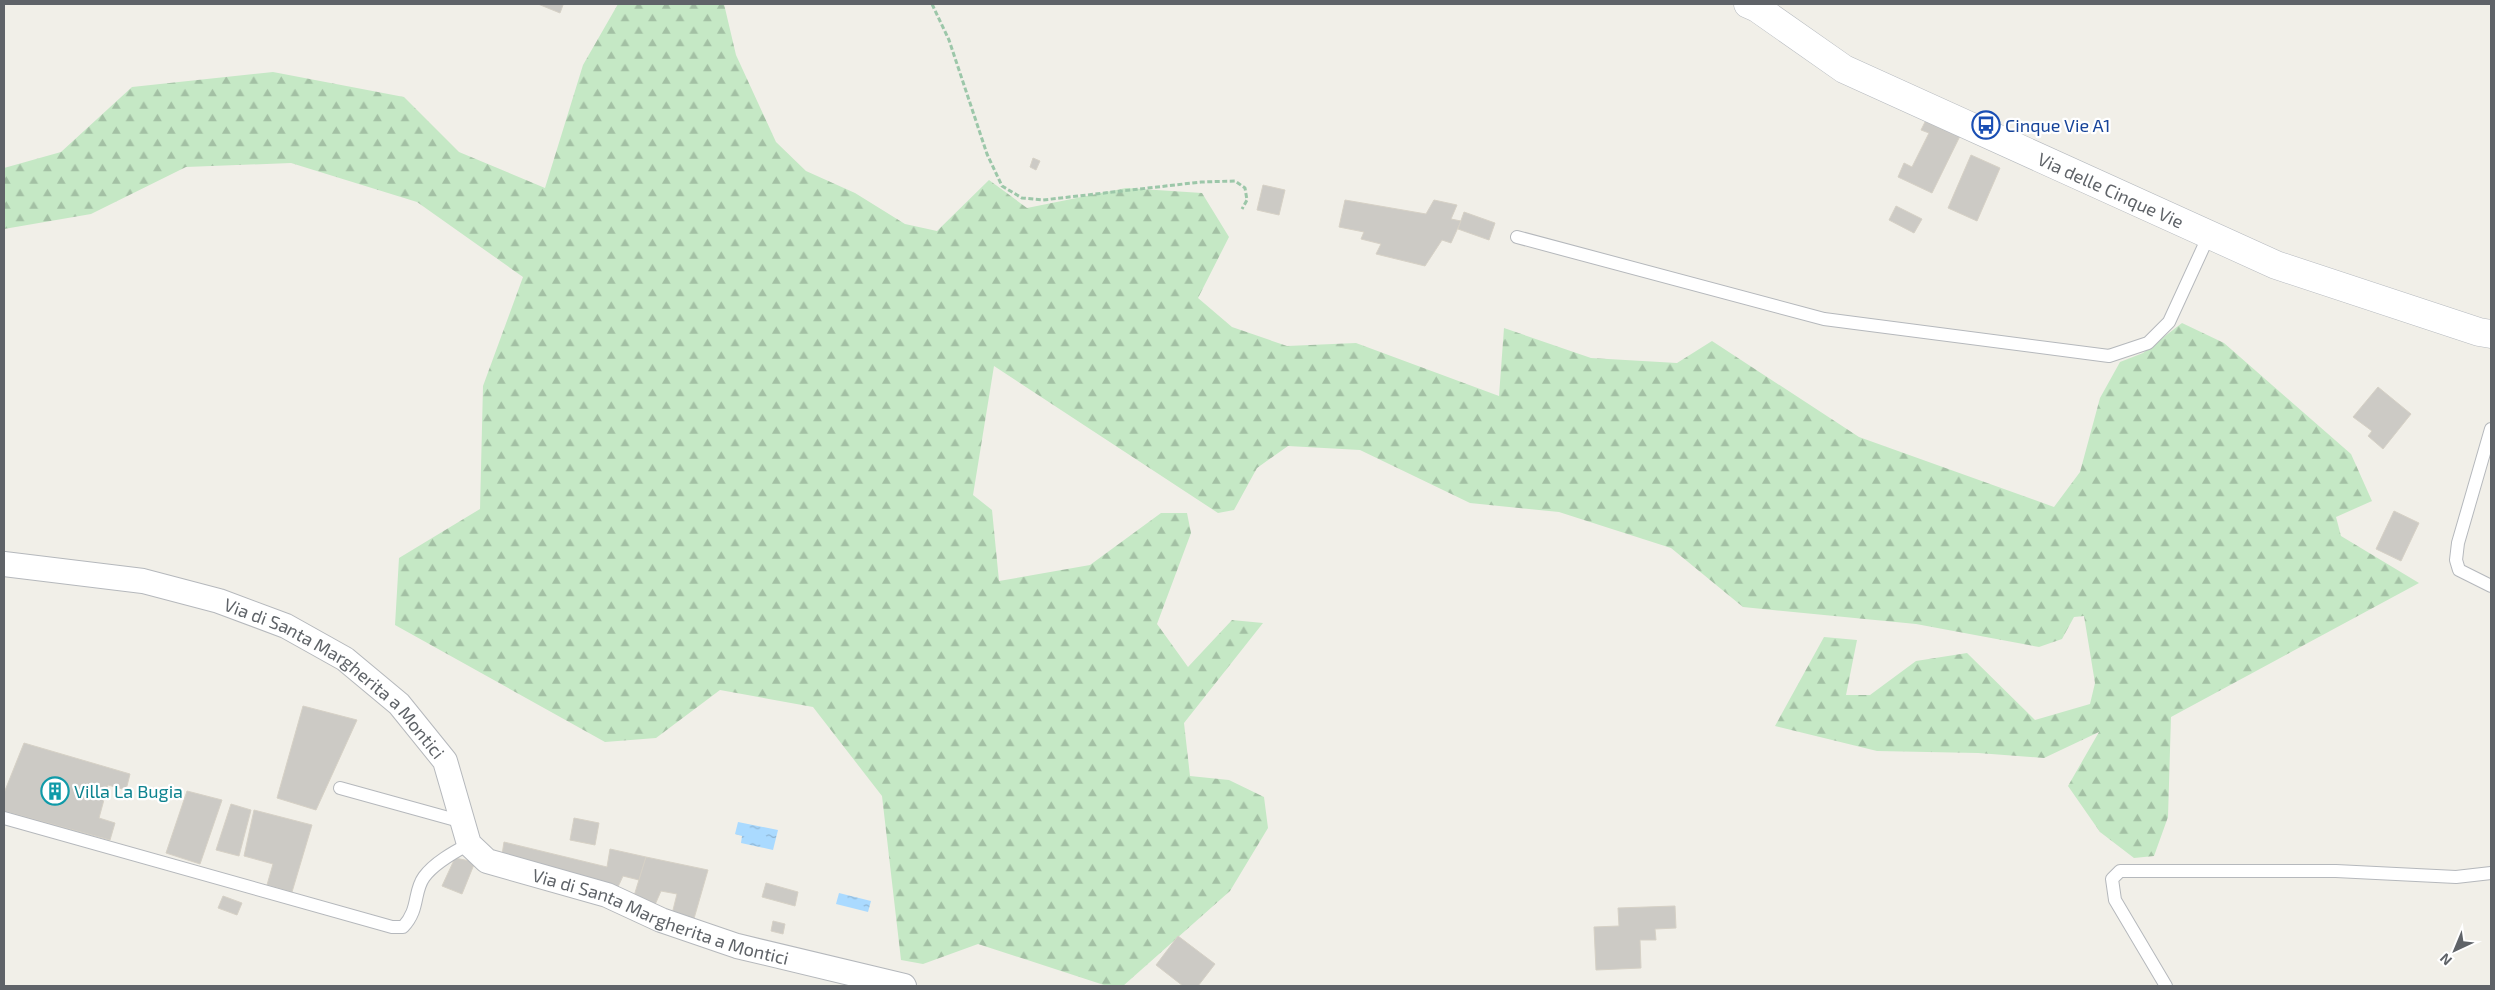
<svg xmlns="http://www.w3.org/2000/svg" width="2495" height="990" font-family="'Exo 2',sans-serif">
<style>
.forest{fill:url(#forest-firs)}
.water{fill:url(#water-ripples)}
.building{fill:#cccac5;stroke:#d6d1c6}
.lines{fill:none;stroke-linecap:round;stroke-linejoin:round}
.lane-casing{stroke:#b5b8bc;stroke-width:14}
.street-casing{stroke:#b5b8bc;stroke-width:26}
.secondary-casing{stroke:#b6babf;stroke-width:29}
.path{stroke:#9cc7a9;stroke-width:3;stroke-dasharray:5 2.5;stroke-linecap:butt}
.lane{stroke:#fff;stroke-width:12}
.street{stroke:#fff;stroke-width:24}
.secondary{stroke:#fff;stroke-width:28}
.labels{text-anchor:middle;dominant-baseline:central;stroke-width:4.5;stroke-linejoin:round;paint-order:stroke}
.transit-label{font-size:18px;fill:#164399;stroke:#fff;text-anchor:start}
.street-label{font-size:18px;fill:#5f6368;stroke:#fff}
.culture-label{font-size:18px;fill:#0d838f;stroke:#fff;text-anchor:start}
</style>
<defs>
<pattern id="forest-firs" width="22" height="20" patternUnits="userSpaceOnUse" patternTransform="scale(1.25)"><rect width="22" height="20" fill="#c5e8c5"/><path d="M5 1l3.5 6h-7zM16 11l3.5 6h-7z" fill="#a3c0a4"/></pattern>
<pattern id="water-ripples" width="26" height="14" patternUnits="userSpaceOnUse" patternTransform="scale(1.25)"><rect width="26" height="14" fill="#aadaff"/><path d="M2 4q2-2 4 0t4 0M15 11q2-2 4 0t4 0" fill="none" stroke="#8eb4d2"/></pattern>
</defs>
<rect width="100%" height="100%" fill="#f1efe8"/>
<!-- forest -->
<polygon class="forest" points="618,4 724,4 736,55 776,142 806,171 855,193 905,224 937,231 989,180 1027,208 1126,188 1202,193 1229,237 1198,298 1232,327 1287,346 1356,343 1499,396 1504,328 1591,358 1677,363 1712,341 1859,437 2054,507 2080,472 2100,398 2120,362 2143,353 2182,323 2224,343 2351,454 2372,501 2336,517 2341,536 2419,583 2171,717 2168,817 2154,856 2134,858 2100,832 2068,786 2099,732 2044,758 1978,753 1877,751 1775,726 1824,637 1857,640 1846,695 1870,695 1916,661 1967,653 2035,720 2090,704 2095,683 2084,616 2074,617 2062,639 2039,647 1916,624 1743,607 1671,548 1559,512 1470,503 1360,450 1288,446 1257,468 1234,510 1218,513 994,366 973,495 992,510 999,581 1090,565 1161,513 1187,513 1191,533 1157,624 1188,667 1232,620 1263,623 1184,723 1190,776 1229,780 1264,797 1268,828 1230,891 1123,986 1107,986 978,944 923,964 901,960 882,796 813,707 720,690 656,738 605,742 395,625 399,558 480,509 483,386 523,277 417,202 291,163 186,167 91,214 4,229 4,168 61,152 132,87 273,72 404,97 459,152 545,188 583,65"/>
<!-- water -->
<g class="water">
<polygon points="738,822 778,830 773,850 741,843 742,836 735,834"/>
<polygon points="839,893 871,901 868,912 836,904"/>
</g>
<!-- building -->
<g class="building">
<polygon points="538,4 559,4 563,5 560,13"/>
<polygon points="1927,118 1961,134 1932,193 1898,177 1904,163 1912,167 1929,133 1921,130"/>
<polygon points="1971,155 2000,168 1977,221 1948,208"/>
<polygon points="1033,158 1040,161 1036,170 1030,167"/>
<polygon points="1263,185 1285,190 1279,215 1257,210"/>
<polygon points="1345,200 1426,214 1434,200 1457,205 1451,219 1461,221 1451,243 1442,240 1425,266 1376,254 1381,244 1361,239 1364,232 1339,227"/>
<polygon points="1896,206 1922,219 1914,233 1889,220"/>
<polygon points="1464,212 1495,223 1489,240 1458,229"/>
<polygon points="2378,387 2411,414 2383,449 2368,436 2372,431 2353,417"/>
<polygon points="2394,511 2419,523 2401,561 2376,549"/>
<polygon points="303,706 357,720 316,810 277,798"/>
<polygon points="24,743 130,774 126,790 108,785 99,818 115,823 110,840 4,811 4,793"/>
<polygon points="187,791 222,800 200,864 166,853"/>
<polygon points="231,804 251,810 239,856 216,850"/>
<polygon points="254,810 312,825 292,892 267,885 273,864 244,856"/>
<polygon points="574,818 599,823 595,845 570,840"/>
<polygon points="504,842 607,867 610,849 646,857 639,880 623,876 617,889 501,861"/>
<polygon points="646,857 708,870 693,922 672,914 677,894 661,891 654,907 634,896"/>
<polygon points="455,858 475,862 462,894 442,886"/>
<polygon points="766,883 798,892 795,906 762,897"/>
<polygon points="223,896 242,903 237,915 218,908"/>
<polygon points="1675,906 1676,928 1655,929 1656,940 1640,940 1641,968 1596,970 1594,927 1619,926 1618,908"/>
<polygon points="773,921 785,924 783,934 771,931"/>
<polygon points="1178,936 1215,964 1198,986 1183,986 1156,965"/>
</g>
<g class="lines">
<!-- lane casing -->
<g class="lane-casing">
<g id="lane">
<polyline points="1517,237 1824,319 2109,356 2148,343 2169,322 2209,235"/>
<polyline points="2491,429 2458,543 2456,560 2459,570 2491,586"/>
<polyline points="340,788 463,822"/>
<path d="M4 818 392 927H403C420 909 413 892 424 877 434 863 454 852 469 844"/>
<polyline points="2166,986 2115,900 2112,879 2120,871 2336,871 2456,877 2491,873"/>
</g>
</g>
<!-- street casing -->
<g class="street-casing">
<g id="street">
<path id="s1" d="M4 564 143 581 219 601 286 626 345 659 399 704 445 761 469 844 487 861 607 895 661 920 737 946 904 986"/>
</g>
</g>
<!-- secondary casing -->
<g class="secondary-casing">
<g id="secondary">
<path id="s2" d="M1748 4 1757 8 1844 69 2276 265 2479 332 2491 334"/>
</g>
</g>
<!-- path -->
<polyline class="path" points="932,4 949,40 987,154 1002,186 1022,198 1043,200 1201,182 1235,181 1245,188 1247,200 1242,209"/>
<!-- lane -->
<use href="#lane" class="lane"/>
<!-- street -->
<use href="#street" class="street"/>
<!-- secondary -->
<use href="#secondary" class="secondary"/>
</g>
<!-- icons -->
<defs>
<g id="bus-ring" transform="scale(1.4375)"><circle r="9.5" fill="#fff" stroke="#1a4fb4" stroke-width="1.5"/><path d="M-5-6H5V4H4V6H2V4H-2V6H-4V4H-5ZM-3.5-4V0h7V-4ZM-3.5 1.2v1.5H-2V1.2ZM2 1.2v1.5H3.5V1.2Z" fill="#1a4fb4"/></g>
<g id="building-ring" transform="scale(1.4375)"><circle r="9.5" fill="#fff" stroke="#0f9aa8" stroke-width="1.5"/><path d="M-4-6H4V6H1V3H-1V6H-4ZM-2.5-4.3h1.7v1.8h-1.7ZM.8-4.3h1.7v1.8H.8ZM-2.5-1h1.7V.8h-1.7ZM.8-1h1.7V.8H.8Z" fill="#0f9aa8"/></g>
</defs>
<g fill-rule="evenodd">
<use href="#bus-ring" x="1986" y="125"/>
<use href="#building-ring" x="55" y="791"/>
</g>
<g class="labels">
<!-- transit labels -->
<g class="transit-label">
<text x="2005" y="125">Cinque Vie A1</text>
</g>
<!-- street labels -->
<g class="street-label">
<text stroke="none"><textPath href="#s2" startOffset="409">Via delle Cinque Vie</textPath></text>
<text stroke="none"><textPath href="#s1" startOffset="360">Via di Santa Margherita a Montici</textPath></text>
<text stroke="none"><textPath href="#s1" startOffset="795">Via di Santa Margherita a Montici</textPath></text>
</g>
<!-- culture labels -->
<g class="culture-label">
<text x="74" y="791">Villa La Bugia</text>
</g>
</g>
<!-- border -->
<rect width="2495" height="990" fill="none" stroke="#5f6368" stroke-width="10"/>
<!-- north arrow -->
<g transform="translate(2455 950) rotate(224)" stroke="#ffffff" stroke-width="4" paint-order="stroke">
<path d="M0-4L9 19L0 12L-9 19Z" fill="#5f6368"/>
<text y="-8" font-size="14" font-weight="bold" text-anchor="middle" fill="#5f6368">N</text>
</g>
</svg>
